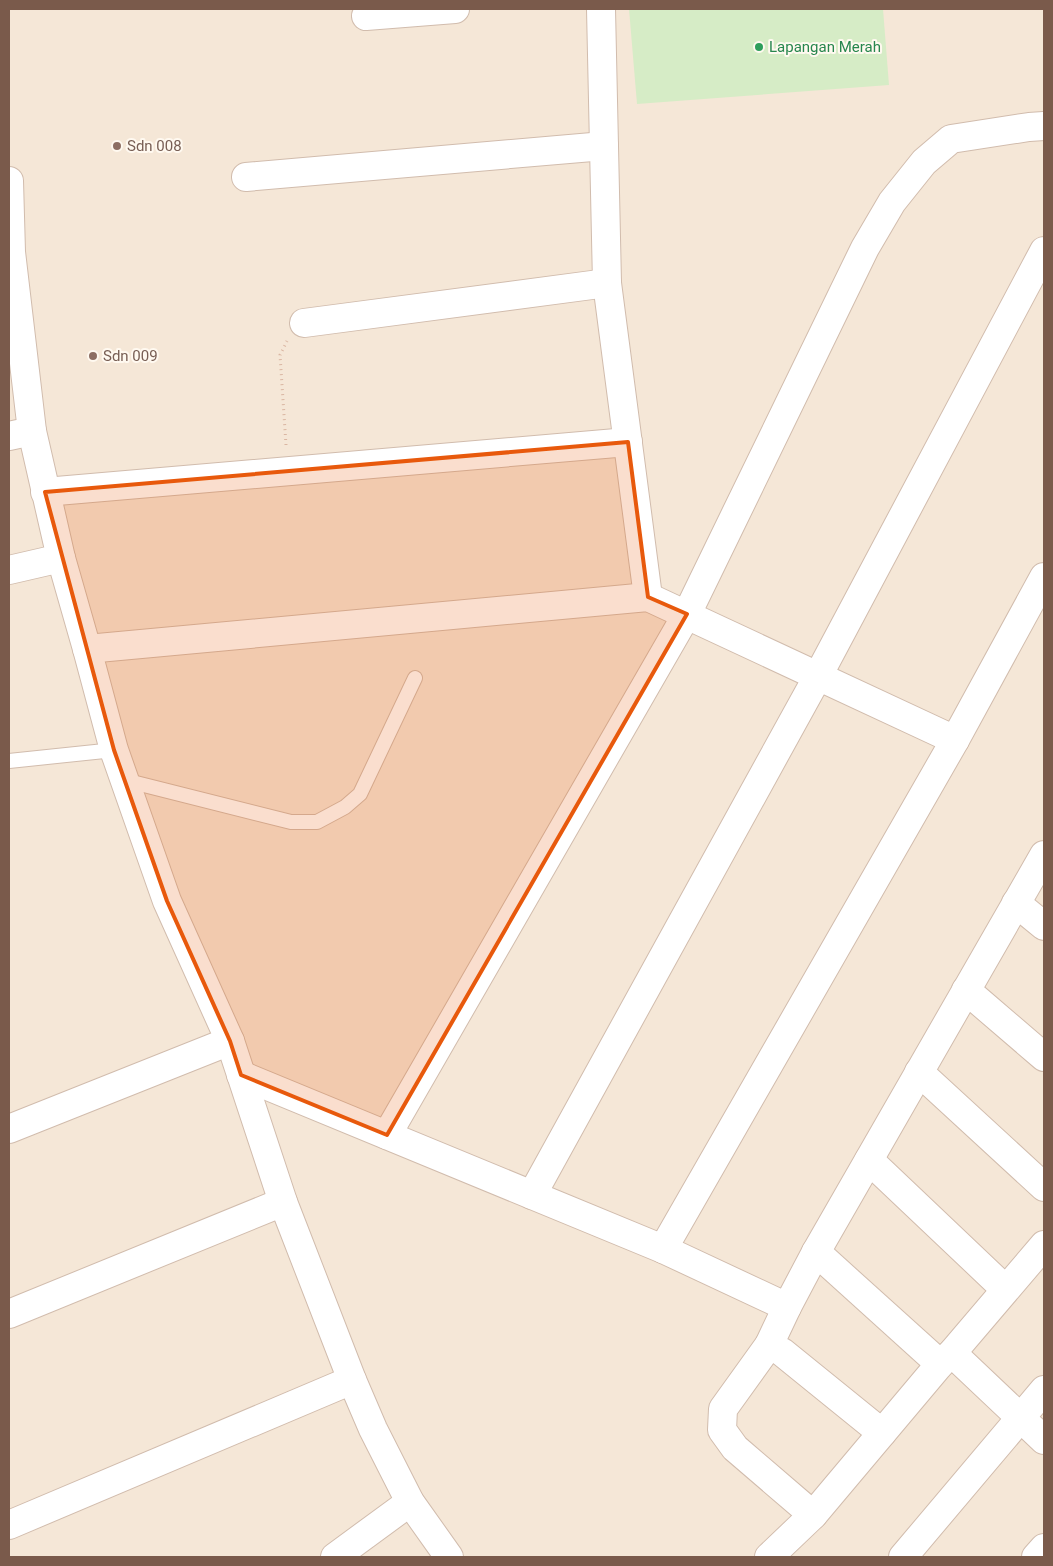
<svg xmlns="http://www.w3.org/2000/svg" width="1053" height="1566" font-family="Roboto,sans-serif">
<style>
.residential{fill:#f5e7d7}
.green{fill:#d6ecc6}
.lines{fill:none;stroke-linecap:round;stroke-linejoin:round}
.service-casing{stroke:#d1bcad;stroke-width:16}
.minor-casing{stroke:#d1bcad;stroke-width:30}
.tertiary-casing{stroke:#d1bcad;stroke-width:30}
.path{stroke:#dab6a2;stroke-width:3;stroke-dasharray:1 4;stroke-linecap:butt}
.service{stroke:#fff;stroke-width:14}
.minor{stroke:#fff;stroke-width:28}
.tertiary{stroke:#fff;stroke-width:28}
.marked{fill:#e8590c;fill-opacity:0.2;stroke:#e8590c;stroke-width:4;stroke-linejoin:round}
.leisure-dot{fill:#2e9e5b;stroke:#fff9f0;stroke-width:2}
.education-dot{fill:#8d6e63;stroke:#fff9f0;stroke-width:2}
.labels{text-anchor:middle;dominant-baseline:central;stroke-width:4;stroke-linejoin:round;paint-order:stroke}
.leisure-label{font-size:15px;fill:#27864d;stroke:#fff9f0;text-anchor:start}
.education-label{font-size:15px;fill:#785e54;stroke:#fff9f0;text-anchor:start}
</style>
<rect width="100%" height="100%" fill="#fdf5e9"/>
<!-- residential -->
<rect class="residential" x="9" y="9" width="1035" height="1548"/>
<!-- green -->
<polygon class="green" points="629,9 883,9 889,85 637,104"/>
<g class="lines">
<!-- service casing -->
<g class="service-casing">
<g id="service">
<polyline points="9,761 114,750"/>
<polyline points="124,780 291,822 317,822 345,807 360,794 415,678"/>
</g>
</g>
<!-- minor casing -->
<g class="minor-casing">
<g id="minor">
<polyline points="601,9 607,283 648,597"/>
<polyline points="366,16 455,9"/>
<polyline points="246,177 604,146"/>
<polyline points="304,323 607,283"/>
<polyline points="9,436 32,431"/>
<polyline points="45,492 628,442"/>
<polyline points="9,570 61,558"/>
<polyline points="87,649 648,597 955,740"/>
<polyline points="1016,903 1044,926"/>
<polyline points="966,990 1044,1057"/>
<polyline points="919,1072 1044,1187"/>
<polyline points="241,1075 663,1249 787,1307"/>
<polyline points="9,1129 230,1041"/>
<polyline points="387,1135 687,614 865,248 892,202 924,162 951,139 1029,127 1044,126"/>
<polyline points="869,1160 1005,1289"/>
<polyline points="532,1195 818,676 1044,251"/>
<polyline points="663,1249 955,740 1044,577"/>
<polyline points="816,1252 940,1364"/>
<polyline points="9,1314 283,1202"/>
<polyline points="769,1345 723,1409 722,1430 735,1448 813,1515"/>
<polyline points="952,1353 1044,1440"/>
<polyline points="882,1433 782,1352 769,1345 787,1307 816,1252 1044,855"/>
<polyline points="9,1525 352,1380"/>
<polyline points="335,1557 410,1502"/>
<polyline points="769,1557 813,1515 940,1364 952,1353 1044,1245"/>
<polyline points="903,1557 1044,1390"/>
<polyline points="1036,1557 1044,1548"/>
</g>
</g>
<!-- tertiary casing -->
<g class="tertiary-casing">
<polyline id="tertiary" points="9,181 11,252 32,431 61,558 87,649 114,750 167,901 230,1041 283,1202 352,1380 373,1429 410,1502 449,1557"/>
</g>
<!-- path -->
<polyline class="path" points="286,445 280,355 287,341"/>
<!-- service -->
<use href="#service" class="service"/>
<!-- minor -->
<use href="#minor" class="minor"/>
<!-- tertiary -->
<use href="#tertiary" class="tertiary"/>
</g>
<!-- marked area -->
<path class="marked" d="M628 442 648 597 687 614 387 1135 241 1075 230 1041 167 901 114 750 45 492Z"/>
<!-- markers -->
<circle class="leisure-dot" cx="759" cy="47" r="5"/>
<g class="education-dot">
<circle cx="117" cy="146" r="5"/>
<circle cx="93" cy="356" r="5"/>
</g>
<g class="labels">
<!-- leisure labels -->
<g class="leisure-label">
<text x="769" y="47">Lapangan Merah</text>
</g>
<!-- education labels -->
<g class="education-label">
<text x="127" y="146">Sdn 008</text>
<text x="103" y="356">Sdn 009</text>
</g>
</g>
<!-- border -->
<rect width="1053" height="1566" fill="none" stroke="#7a5a4b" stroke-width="20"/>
</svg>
